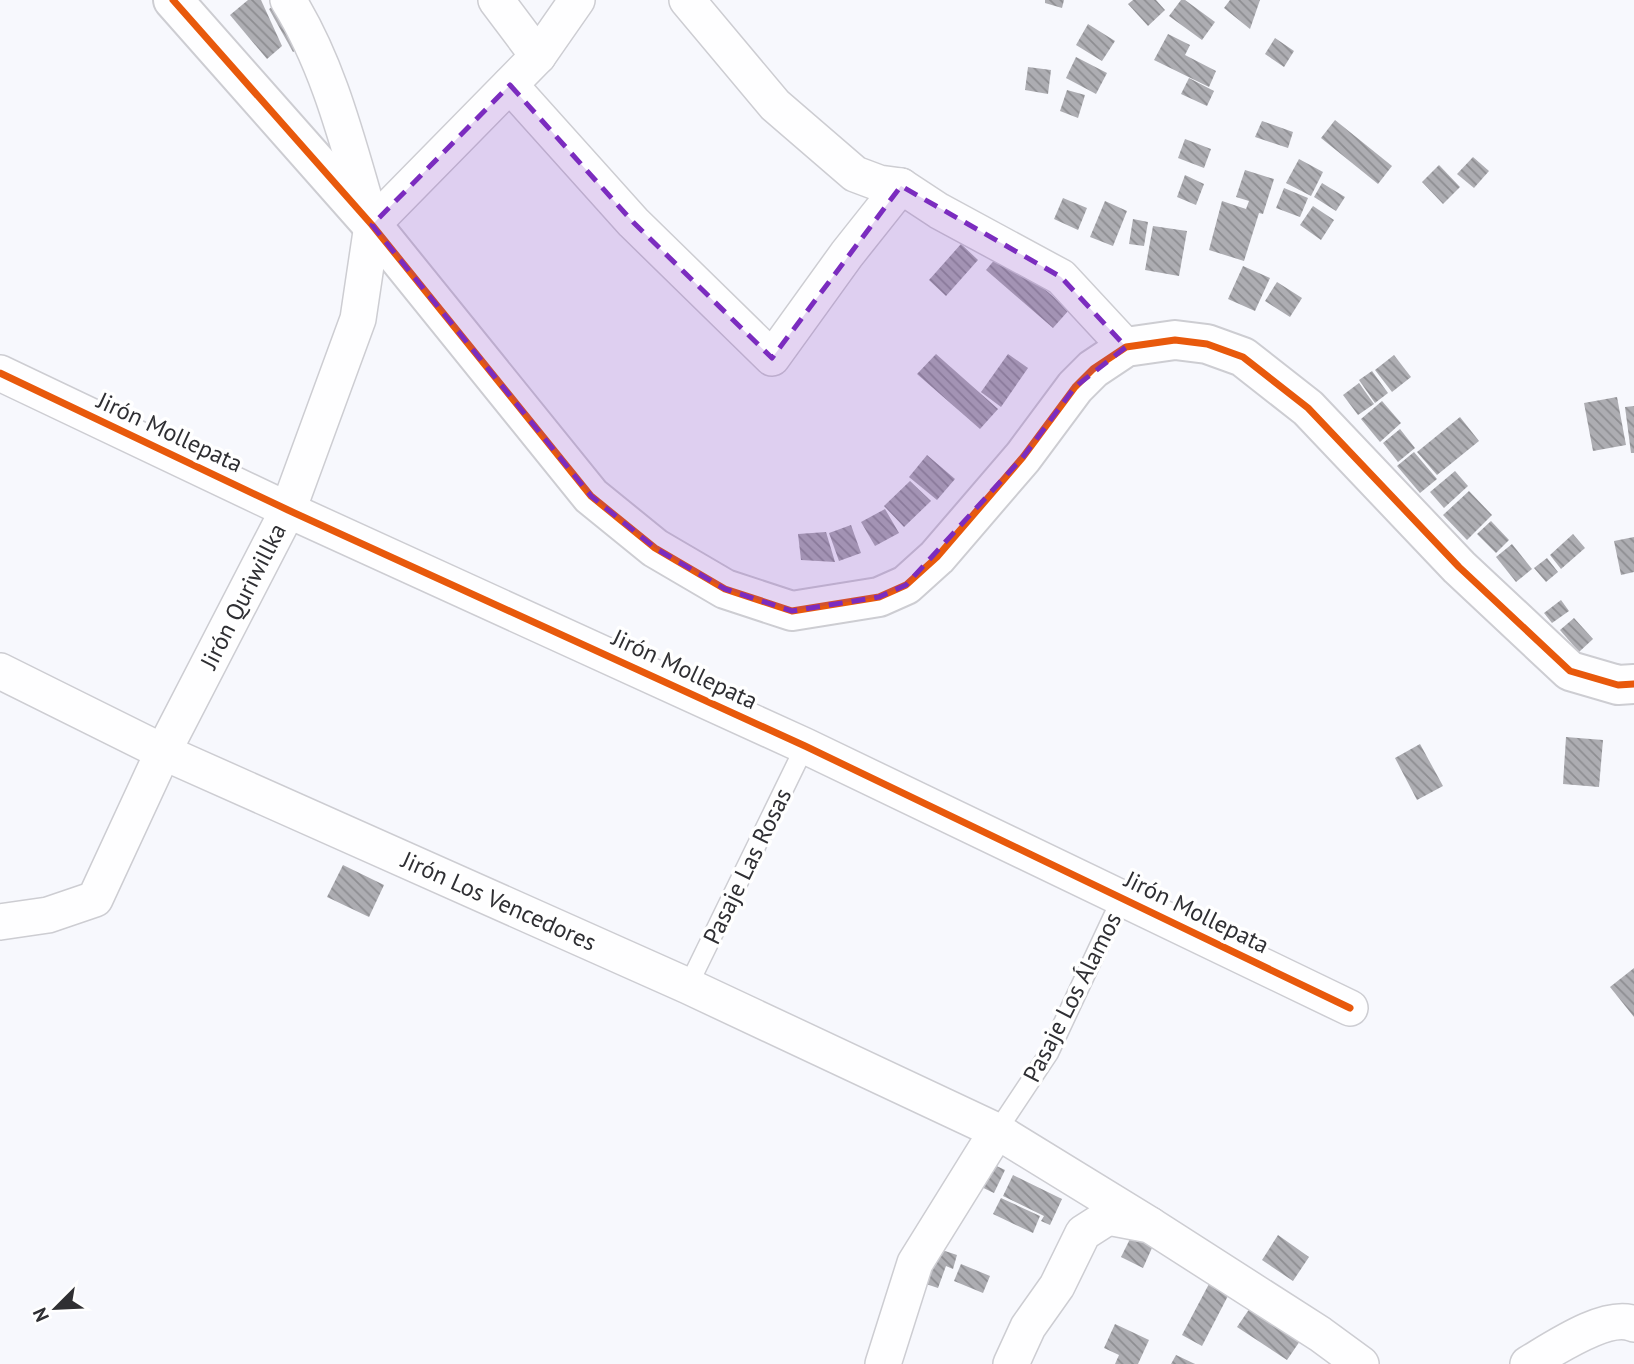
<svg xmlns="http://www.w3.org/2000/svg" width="1634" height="1364" font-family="'PT Sans',sans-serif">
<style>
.building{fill:url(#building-back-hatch)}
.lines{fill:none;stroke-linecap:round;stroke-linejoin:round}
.lane-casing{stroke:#cdcdd2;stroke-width:21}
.street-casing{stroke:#cdcdd2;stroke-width:38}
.secondary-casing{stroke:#cdcdd2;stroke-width:42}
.lane{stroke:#fefeff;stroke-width:18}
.street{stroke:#fefeff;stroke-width:35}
.secondary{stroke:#fefeff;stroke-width:38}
.cycleway-casing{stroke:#fff;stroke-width:11}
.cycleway{stroke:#e8590c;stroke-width:7}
.marked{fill:#7b2cbf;fill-opacity:0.2;stroke:#7b2cbf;stroke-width:5;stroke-dasharray:14 9;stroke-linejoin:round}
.labels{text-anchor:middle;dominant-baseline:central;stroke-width:7;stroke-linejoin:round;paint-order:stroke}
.street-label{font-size:24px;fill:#2f2f33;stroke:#fff}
</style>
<defs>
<pattern id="building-back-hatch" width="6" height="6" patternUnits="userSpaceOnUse" patternTransform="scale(1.75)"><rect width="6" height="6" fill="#adadb2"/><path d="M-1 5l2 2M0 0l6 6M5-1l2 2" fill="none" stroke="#8d8d91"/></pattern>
</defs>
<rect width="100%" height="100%" fill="#f7f8fd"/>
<!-- building -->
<g class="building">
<polygon points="248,0 261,0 282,46 267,59 230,15"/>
<polygon points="1045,0 1064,0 1062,8 1045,3"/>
<polygon points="1133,0 1156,0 1165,10 1148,26 1128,4"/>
<polygon points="1181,0 1185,0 1215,22 1202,40 1169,16"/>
<polygon points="1230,0 1260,0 1250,29 1224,8"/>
<polygon points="279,3 304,45 293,52 269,9"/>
<polygon points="1088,24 1115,41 1102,61 1076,45"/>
<polygon points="1168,34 1190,45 1185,55 1216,71 1209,87 1154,60"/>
<polygon points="1275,38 1294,51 1284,67 1265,54"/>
<polygon points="1076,57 1107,73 1096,94 1066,78"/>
<polygon points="1028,67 1051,70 1048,94 1025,90"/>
<polygon points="1189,78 1214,91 1207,106 1181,94"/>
<polygon points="1067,90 1085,95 1078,118 1060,111"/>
<polygon points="1335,120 1392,166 1378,184 1321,138"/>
<polygon points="1262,121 1293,132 1288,148 1255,137"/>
<polygon points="1185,139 1211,149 1204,168 1178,158"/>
<polygon points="1473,157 1489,171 1474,188 1457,174"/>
<polygon points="1299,159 1323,172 1311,196 1286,183"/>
<polygon points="1439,165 1460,187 1443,204 1422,182"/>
<polygon points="1245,170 1274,179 1263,214 1259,213 1244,261 1209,250 1222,201 1246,209 1249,201 1236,197"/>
<polygon points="1185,175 1204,184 1196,205 1177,197"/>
<polygon points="1322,183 1345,197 1336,211 1314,197"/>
<polygon points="1284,188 1308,198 1300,217 1276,208"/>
<polygon points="1063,198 1087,208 1078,230 1054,219"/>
<polygon points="1105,201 1127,211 1113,246 1090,237"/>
<polygon points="1313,206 1334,220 1321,240 1300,225"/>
<polygon points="1133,219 1148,222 1144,246 1129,244"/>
<polygon points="1153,226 1187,231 1179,276 1145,270"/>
<polygon points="961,244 978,260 946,296 929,280"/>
<polygon points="1001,252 1069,310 1053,328 986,270"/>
<polygon points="1243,266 1270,278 1255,311 1228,299"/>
<polygon points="1277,282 1302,298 1290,317 1265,301"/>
<polygon points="936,354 998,409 980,429 917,374"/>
<polygon points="1008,354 1028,368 1001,407 981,392"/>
<polygon points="1394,355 1411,377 1392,392 1375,370"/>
<polygon points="1372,371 1388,393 1375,403 1359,380"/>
<polygon points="1359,383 1374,404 1358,415 1343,395"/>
<polygon points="1617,397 1626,445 1593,451 1584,403"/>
<polygon points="1382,401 1401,423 1380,442 1361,419"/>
<polygon points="1634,406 1634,453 1631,453 1625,407"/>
<polygon points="1460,417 1479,441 1437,475 1417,452"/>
<polygon points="1400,429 1415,448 1398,462 1383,443"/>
<polygon points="1414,452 1437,479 1420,493 1397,466"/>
<polygon points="927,455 955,479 937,500 909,477"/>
<polygon points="1455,471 1468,486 1444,508 1430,492"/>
<polygon points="910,481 931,501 904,527 884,506"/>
<polygon points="1469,491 1492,515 1467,540 1443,515"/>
<polygon points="885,509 899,533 875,546 861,522"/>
<polygon points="1491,521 1509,540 1496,553 1477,534"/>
<polygon points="851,525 861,553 839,561 829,533"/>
<polygon points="826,532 835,562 801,560 798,534"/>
<polygon points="1573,534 1585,548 1561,569 1550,555"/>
<polygon points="1634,537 1634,572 1621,575 1614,541"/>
<polygon points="1512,544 1532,569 1516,582 1496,557"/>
<polygon points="1547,558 1558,572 1546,582 1534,568"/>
<polygon points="1561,600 1569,611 1552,623 1544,613"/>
<polygon points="1574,618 1593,639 1579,652 1560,630"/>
<polygon points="1566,737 1603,740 1599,787 1563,784"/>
<polygon points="1420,744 1443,786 1417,800 1395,758"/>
<polygon points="343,865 384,885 369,917 327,897"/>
<polygon points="1634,968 1634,1017 1610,987"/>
<polygon points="984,1160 1005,1170 994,1193 973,1183"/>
<polygon points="1013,1175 1062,1199 1050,1225 1041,1221 1044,1216 1003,1196"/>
<polygon points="1001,1198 1040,1216 1033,1233 993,1214"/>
<polygon points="1135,1229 1156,1239 1143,1268 1121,1257"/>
<polygon points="1278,1235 1309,1257 1293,1281 1262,1260"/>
<polygon points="930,1246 957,1255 953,1269 946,1266 938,1288 917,1281"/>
<polygon points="961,1264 990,1276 983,1293 954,1281"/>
<polygon points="1210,1282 1230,1292 1202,1346 1182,1335"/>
<polygon points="1250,1308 1300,1341 1287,1360 1237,1327"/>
<polygon points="1115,1324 1149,1340 1138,1364 1115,1364 1119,1355 1104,1348"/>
<polygon points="1176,1355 1195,1364 1171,1364"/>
</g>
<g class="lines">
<!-- lane casing -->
<g class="lane-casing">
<g id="lane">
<polyline points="688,986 805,746"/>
<polyline points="997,1131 1049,1053 1122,897"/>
</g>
</g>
<!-- street casing -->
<g class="street-casing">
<g id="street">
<path d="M288 0C331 69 349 149 372 225"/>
<polyline points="496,0 538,56"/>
<polyline points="687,0 775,105 855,174 879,183 901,186 939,211 1061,277 1126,347"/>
<polyline points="510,85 633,222 772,358 847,254 901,186"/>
<polyline points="0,373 288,510 805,746 1350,1008"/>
<polyline points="0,671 163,752 688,986 997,1131 1150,1225"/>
<polyline points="0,922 48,915 95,899 163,752 288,510 358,319 372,225 538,56 577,0"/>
<polyline points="883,1364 915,1263 997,1131"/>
<polyline points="1011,1364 1028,1327 1057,1286 1083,1233 1108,1217 1150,1225 1320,1334 1361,1364"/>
<path d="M1528 1364C1552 1350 1607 1312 1634 1324"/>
</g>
</g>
<!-- secondary casing -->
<g class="secondary-casing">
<polyline id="secondary" points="173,0 372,225 591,496 655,548 725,589 792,611 879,597 906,585 937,557 1023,457 1075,387 1093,369 1126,347 1175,340 1207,344 1243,357 1308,408 1459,567 1570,671 1618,685 1634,684"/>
</g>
<!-- lane -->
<use href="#lane" class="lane"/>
<!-- street -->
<use href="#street" class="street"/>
<!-- secondary -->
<use href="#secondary" class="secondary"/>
<!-- cycleway casing -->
<g class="cycleway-casing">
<g id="cycleway">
<polyline points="173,0 372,225 591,496 655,548 725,589 792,611 879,597 906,585 937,557 1023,457 1075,387 1093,369 1126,347 1175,340 1207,344 1243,357 1308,408 1459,567 1570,671 1618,685 1634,684"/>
<polyline points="0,373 288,510 805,746 1350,1008"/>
</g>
</g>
<!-- cycleway -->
<use href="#cycleway" class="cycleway"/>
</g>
<!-- marked area -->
<path class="marked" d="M510 85 633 222 772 358 901 186 1061 277 1126 347 1075 387 1023 457 906 585 879 597 792 611 725 589 655 548 591 496 372 225Z"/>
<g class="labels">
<!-- street labels -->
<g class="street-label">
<text transform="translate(170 432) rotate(25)">Jirón Mollepata</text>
<text transform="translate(243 596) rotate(-63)">Jirón Quriwillka</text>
<text transform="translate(685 669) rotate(25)">Jirón Mollepata</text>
<text transform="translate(747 866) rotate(-64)">Pasaje Las Rosas</text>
<text transform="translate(499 901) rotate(24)">Jirón Los Vencedores</text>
<text transform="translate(1197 912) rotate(26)">Jirón Mollepata</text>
<text transform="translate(1072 997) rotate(-63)">Pasaje Los Álamos</text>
</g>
</g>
<!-- north arrow -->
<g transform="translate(56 1308) rotate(246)" stroke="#ffffff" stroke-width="5" paint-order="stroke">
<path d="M0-5L12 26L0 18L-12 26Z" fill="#2f2f33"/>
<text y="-10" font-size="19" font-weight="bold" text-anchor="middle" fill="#2f2f33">N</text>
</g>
</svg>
